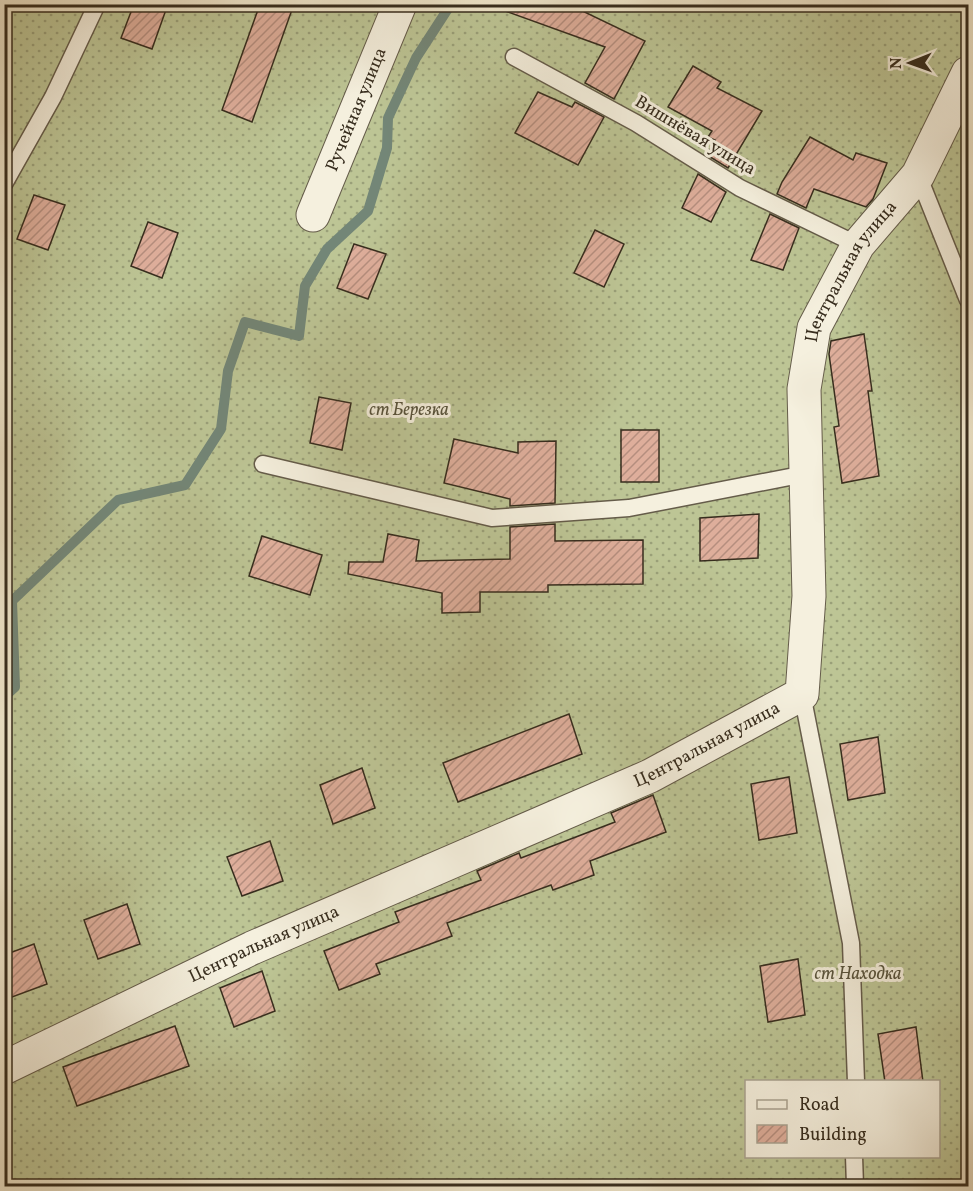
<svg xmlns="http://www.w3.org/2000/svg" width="973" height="1191" font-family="Vollkorn,serif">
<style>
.garden{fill:url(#garden-dots);stroke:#7a795a;stroke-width:1.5;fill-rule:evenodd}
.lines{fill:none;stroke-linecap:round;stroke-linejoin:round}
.stream{stroke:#738677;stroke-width:10}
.building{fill:url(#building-hatch);stroke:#372d1e;stroke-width:1.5}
.lane-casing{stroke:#655c4a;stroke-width:19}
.street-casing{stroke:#655c4a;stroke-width:35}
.lane{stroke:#f5f0de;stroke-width:16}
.street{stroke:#f5f0de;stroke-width:33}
.labels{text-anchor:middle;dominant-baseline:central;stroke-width:6;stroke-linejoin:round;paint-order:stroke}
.street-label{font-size:18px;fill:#372d1e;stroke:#f5f0de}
.park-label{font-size:18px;font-style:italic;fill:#58533c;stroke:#f5f0de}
</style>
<defs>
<pattern id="garden-dots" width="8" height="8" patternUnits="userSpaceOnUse" patternTransform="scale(1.5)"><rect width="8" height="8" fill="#bdc595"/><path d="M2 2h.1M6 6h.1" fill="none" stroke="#9aa079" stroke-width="1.8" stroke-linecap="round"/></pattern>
<pattern id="building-hatch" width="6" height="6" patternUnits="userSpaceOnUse" patternTransform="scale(1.5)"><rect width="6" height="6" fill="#deae9b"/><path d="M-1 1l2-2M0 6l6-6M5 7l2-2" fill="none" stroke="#b58e7e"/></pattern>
</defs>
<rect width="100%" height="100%" fill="#f0e8cd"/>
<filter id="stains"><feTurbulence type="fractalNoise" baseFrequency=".00333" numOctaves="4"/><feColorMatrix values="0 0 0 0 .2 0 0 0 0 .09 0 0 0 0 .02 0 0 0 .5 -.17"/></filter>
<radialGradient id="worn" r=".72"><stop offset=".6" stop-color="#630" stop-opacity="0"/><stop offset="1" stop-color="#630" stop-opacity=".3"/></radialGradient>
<!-- garden -->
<path class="garden" d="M5 5H968V1186H5ZM746 1082H938V1156H746Z"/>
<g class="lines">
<!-- stream -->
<polyline class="stream" points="4,697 15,687 12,601 118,500 185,485 221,429 228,371 245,322 299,336 305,286 327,249 368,211 387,148 388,118 416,58 451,4"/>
</g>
<!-- building -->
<g class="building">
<polygon points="134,4 168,4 152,49 121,38"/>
<polygon points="260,4 294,4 252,122 222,110"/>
<polygon points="497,4 568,4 645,41 614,99 585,83 605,47 497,8"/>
<polygon points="693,66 721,82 717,88 762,111 728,168 707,155 715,140 708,137 712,131 668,107"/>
<polygon points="538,92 572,107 575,102 604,117 578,165 515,133"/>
<polygon points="810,137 853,160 856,153 887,163 873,199 866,207 814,189 806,208 777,194 782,182"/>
<polygon points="698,174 726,192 711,222 682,208"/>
<polygon points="34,195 65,205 48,250 17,239"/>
<polygon points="770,214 799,228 783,270 751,260"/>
<polygon points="148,222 178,233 162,278 131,266"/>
<polygon points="595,230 624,244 604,287 574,273"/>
<polygon points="354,244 386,254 368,299 337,288"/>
<polygon points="864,334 872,391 868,391 879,476 842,483 834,427 839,426 829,354 831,341"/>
<polygon points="319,397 351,403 342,450 310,443"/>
<rect x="621" y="430" width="38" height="52"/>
<polygon points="454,439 518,453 518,442 556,441 555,503 510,506 510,499 444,483"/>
<polygon points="759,514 758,558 700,561 700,518"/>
<polygon points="555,524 555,541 643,540 643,584 548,585 548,592 480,592 480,612 442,613 442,593 348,574 349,562 383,562 388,534 419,540 416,561 510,559 510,527"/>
<polygon points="262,536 322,555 310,595 249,576"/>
<polygon points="569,714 582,754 458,802 443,763"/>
<polygon points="878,737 885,793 848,800 840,744"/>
<polygon points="362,768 375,808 333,824 320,785"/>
<polygon points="789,777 797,833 759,840 751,784"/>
<polygon points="653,795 666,832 590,861 594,875 553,890 551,885 447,923 452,936 376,964 380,974 339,990 324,951 399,922 395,912 481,880 477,871 519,853 521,858 615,822 611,813"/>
<polygon points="270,841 283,881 242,896 227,857"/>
<polygon points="127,904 140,944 98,959 84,920"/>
<polygon points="34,944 47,984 4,1000 4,955"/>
<polygon points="798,959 805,1015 768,1022 760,966"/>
<polygon points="262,971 275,1011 234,1027 220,988"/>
<polygon points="175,1026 189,1066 77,1106 63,1067"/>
<polygon points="916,1027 923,1082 885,1082 878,1034"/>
</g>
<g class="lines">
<!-- lane casing -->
<g class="lane-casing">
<g id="lane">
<polyline points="514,57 636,123 740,188 858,245"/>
<polyline points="918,175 968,300"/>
<polyline points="4,184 53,97 97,4"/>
<polyline points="263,464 492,518 629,508 805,474"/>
<polyline points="802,694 851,943 856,1082"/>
<polyline points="854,1156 855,1186"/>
</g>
</g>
<!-- street casing -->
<g class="street-casing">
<g id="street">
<path id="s1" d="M313 215 400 4"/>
<path id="s2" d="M4 1068 252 948 650 776 802 694 809 596 804 389 814 328 858 245 918 175 968 73"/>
</g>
</g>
<!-- lane -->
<use href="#lane" class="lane"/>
<!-- street -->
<use href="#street" class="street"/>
</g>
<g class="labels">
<!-- street labels -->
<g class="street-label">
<text stroke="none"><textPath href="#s1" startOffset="114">Ручейная улица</textPath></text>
<text transform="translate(695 136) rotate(31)">Вишнёвая улица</text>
<text stroke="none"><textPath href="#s2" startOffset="1316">Центральная улица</textPath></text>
<text stroke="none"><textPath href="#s2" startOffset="774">Центральная улица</textPath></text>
<text stroke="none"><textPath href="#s2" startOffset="288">Центральная улица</textPath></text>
</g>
<!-- park labels -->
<g class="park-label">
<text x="409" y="410">ст Березка</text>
<text x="858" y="974">ст Находка</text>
</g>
</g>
<!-- margin -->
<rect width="973" height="1191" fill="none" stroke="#f0e8cd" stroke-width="24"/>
<rect x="6" y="6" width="961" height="1179" fill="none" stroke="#372d1e" stroke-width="3"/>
<rect x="12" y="12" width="949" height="1167" fill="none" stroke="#372d1e" stroke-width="1.5"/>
<!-- legend -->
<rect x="745" y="1080" width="195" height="78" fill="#f5f0de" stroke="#a9a291" stroke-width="1.5"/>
<rect x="757" y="1100" width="30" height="9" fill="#f5f0de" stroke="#a9a291" stroke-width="1.5"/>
<text x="799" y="1110" font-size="18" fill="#372d1e">Road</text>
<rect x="757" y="1125" width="30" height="18" fill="url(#building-hatch)" stroke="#a9a291" stroke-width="1.5"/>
<text x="799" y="1140" font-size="18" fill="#372d1e">Building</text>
<!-- north arrow -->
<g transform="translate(910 63) rotate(269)" stroke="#f5f0de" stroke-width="4.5" paint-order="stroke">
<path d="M0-4.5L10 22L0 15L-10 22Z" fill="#372d1e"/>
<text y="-9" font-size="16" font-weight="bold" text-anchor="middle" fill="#372d1e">N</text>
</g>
<rect width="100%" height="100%" filter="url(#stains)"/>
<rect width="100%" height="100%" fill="url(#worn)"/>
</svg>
